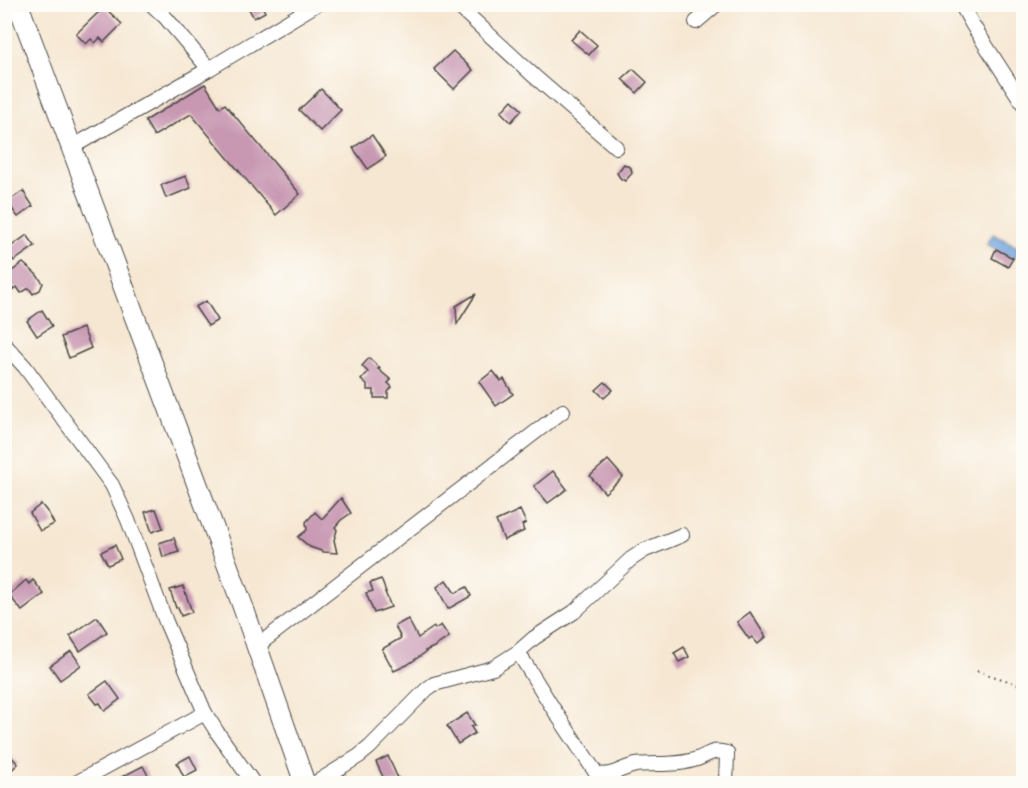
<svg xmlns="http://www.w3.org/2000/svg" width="1028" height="788" font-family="Cardo,serif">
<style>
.water{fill:#70a5dd;stroke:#4e6884;stroke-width:1.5}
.building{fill:#c898b2}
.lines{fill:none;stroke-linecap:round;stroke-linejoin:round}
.minor-casing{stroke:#494744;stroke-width:16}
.secondary-casing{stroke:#494744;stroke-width:22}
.path{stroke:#494744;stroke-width:2;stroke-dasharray:1.5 4.5;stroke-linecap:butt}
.minor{stroke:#fff;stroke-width:14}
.secondary{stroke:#fff;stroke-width:20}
</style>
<rect width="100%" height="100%" fill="#fdfcf7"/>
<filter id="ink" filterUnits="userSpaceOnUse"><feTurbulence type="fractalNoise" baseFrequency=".0167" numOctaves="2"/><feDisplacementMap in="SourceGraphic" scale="12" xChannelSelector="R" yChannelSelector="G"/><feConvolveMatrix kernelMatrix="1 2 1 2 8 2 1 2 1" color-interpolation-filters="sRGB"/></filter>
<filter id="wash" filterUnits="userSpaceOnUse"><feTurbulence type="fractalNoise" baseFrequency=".008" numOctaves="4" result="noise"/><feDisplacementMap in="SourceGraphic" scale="24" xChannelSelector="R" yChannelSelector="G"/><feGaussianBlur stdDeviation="1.35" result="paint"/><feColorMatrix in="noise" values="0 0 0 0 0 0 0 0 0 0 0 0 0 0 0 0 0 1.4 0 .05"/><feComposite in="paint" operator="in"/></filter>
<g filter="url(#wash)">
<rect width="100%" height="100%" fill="#f6e7d2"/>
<!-- water -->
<polygon class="water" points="993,234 1020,248 1014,259 987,245"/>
<g id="blocks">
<!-- building -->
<g class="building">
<polygon points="258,4 261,4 265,12 254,18 249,9"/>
<polygon points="104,7 122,24 104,42 100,38 95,43 91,39 86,44 76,34"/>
<polygon points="580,30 597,45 589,55 571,40"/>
<polygon points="453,51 473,70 454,89 434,69"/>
<polygon points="633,69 647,82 637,93 622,79"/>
<polygon points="205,84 220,108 225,104 300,194 276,215 191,114 154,136 145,121"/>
<polygon points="321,89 341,110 320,131 299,110"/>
<polygon points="512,100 522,110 511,122 501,112"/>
<polygon points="372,135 386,156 368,169 353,148"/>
<polygon points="624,164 631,168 632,173 625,181 620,178 617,173"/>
<polygon points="186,176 191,188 166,198 161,185"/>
<polygon points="23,191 33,206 18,217 7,202"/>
<polygon points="27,235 35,246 14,261 6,250"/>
<polygon points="996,249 1013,258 1008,267 992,258"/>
<polygon points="23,263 36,274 43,283 40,290 33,294 29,288 21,293 17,287 9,292 4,286 4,277"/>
<polygon points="476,294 457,324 456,306"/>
<polygon points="206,301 218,320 208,326 195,307"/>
<polygon points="42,310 52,326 37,336 27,321"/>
<polygon points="83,328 91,348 69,358 61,337"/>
<polygon points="369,358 380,368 378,369 391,380 388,383 392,387 388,392 388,398 374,398 374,390 367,390 367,385 361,380 368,372 362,366"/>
<polygon points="493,371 501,381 504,379 513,394 496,406 479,382"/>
<polygon points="605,382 613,390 604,398 596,390"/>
<polygon points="608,460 623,477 605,493 590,476"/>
<polygon points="553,471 567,489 548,503 534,486"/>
<polygon points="341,498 351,513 341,520 335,527 337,530 334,540 337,553 324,552 310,547 298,537 307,530 306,522 315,512 322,519"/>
<polygon points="41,504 49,514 54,524 40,531 30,513"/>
<polygon points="156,509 163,528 152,532 145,512"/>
<polygon points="520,510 526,523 522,525 524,531 504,540 496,521"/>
<polygon points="174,538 179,552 163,557 159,543"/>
<polygon points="115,545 121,559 108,565 101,552"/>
<polygon points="381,579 386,592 385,592 391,607 374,613 366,593 373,591 370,583"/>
<polygon points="26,580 29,584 33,580 44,594 22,611 9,595"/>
<polygon points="446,580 455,593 467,587 471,596 448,609 437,587"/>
<polygon points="183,586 192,612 181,616 178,607 176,608 170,590"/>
<polygon points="750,612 766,637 758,644 752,637 749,639 737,622"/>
<polygon points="97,617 107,632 80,651 70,636"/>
<polygon points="408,619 418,638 434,627 435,629 441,625 449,637 434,647 425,651 426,652 407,665 394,671 382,649 401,638 395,626"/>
<polygon points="684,647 689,657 679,662 674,653"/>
<polygon points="71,651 81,665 60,680 50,666"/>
<polygon points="107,681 120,699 105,711 100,703 97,704 89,694"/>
<polygon points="467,713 475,725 471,727 475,733 458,744 447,726"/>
<polygon points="4,749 18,764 4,777"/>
<polygon points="190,756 197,770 184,777 177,763"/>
<polygon points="388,756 396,774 401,783 386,783 384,779 376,762"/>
<polygon points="143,766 152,783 110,783"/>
</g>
</g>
</g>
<g filter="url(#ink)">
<use href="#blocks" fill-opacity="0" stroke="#494744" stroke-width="1.5"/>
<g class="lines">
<!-- minor casing -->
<g class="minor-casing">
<g id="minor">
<polyline points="456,4 534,76 616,147"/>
<polyline points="961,4 972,24 1024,105"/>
<polyline points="696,22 717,4"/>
<polyline points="209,69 317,4"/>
<polyline points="72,147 209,69 166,18 151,4"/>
<polyline points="4,344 25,367 112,485 128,520 166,622 205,713 217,732 254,784"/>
<polyline points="257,646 563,411"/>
<path d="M518 652 554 710 596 773C609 779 623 767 636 765 656 763 678 766 697 759 711 754 711 749 727 753L726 784"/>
<polyline points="74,784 205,713"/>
<polyline points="314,784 359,756 370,747 427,689 434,684 493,668 518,652 534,638 574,612 631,559 645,550 682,535"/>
</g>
</g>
<!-- secondary casing -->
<g class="secondary-casing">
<polyline id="secondary" points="18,4 242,604 305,784"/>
</g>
<!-- path -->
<polyline class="path" points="977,671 1024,686"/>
<!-- minor -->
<use href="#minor" class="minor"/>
<!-- secondary -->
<use href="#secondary" class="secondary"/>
</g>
</g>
<!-- margin -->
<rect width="1028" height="788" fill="none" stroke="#fdfcf7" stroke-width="24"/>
</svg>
